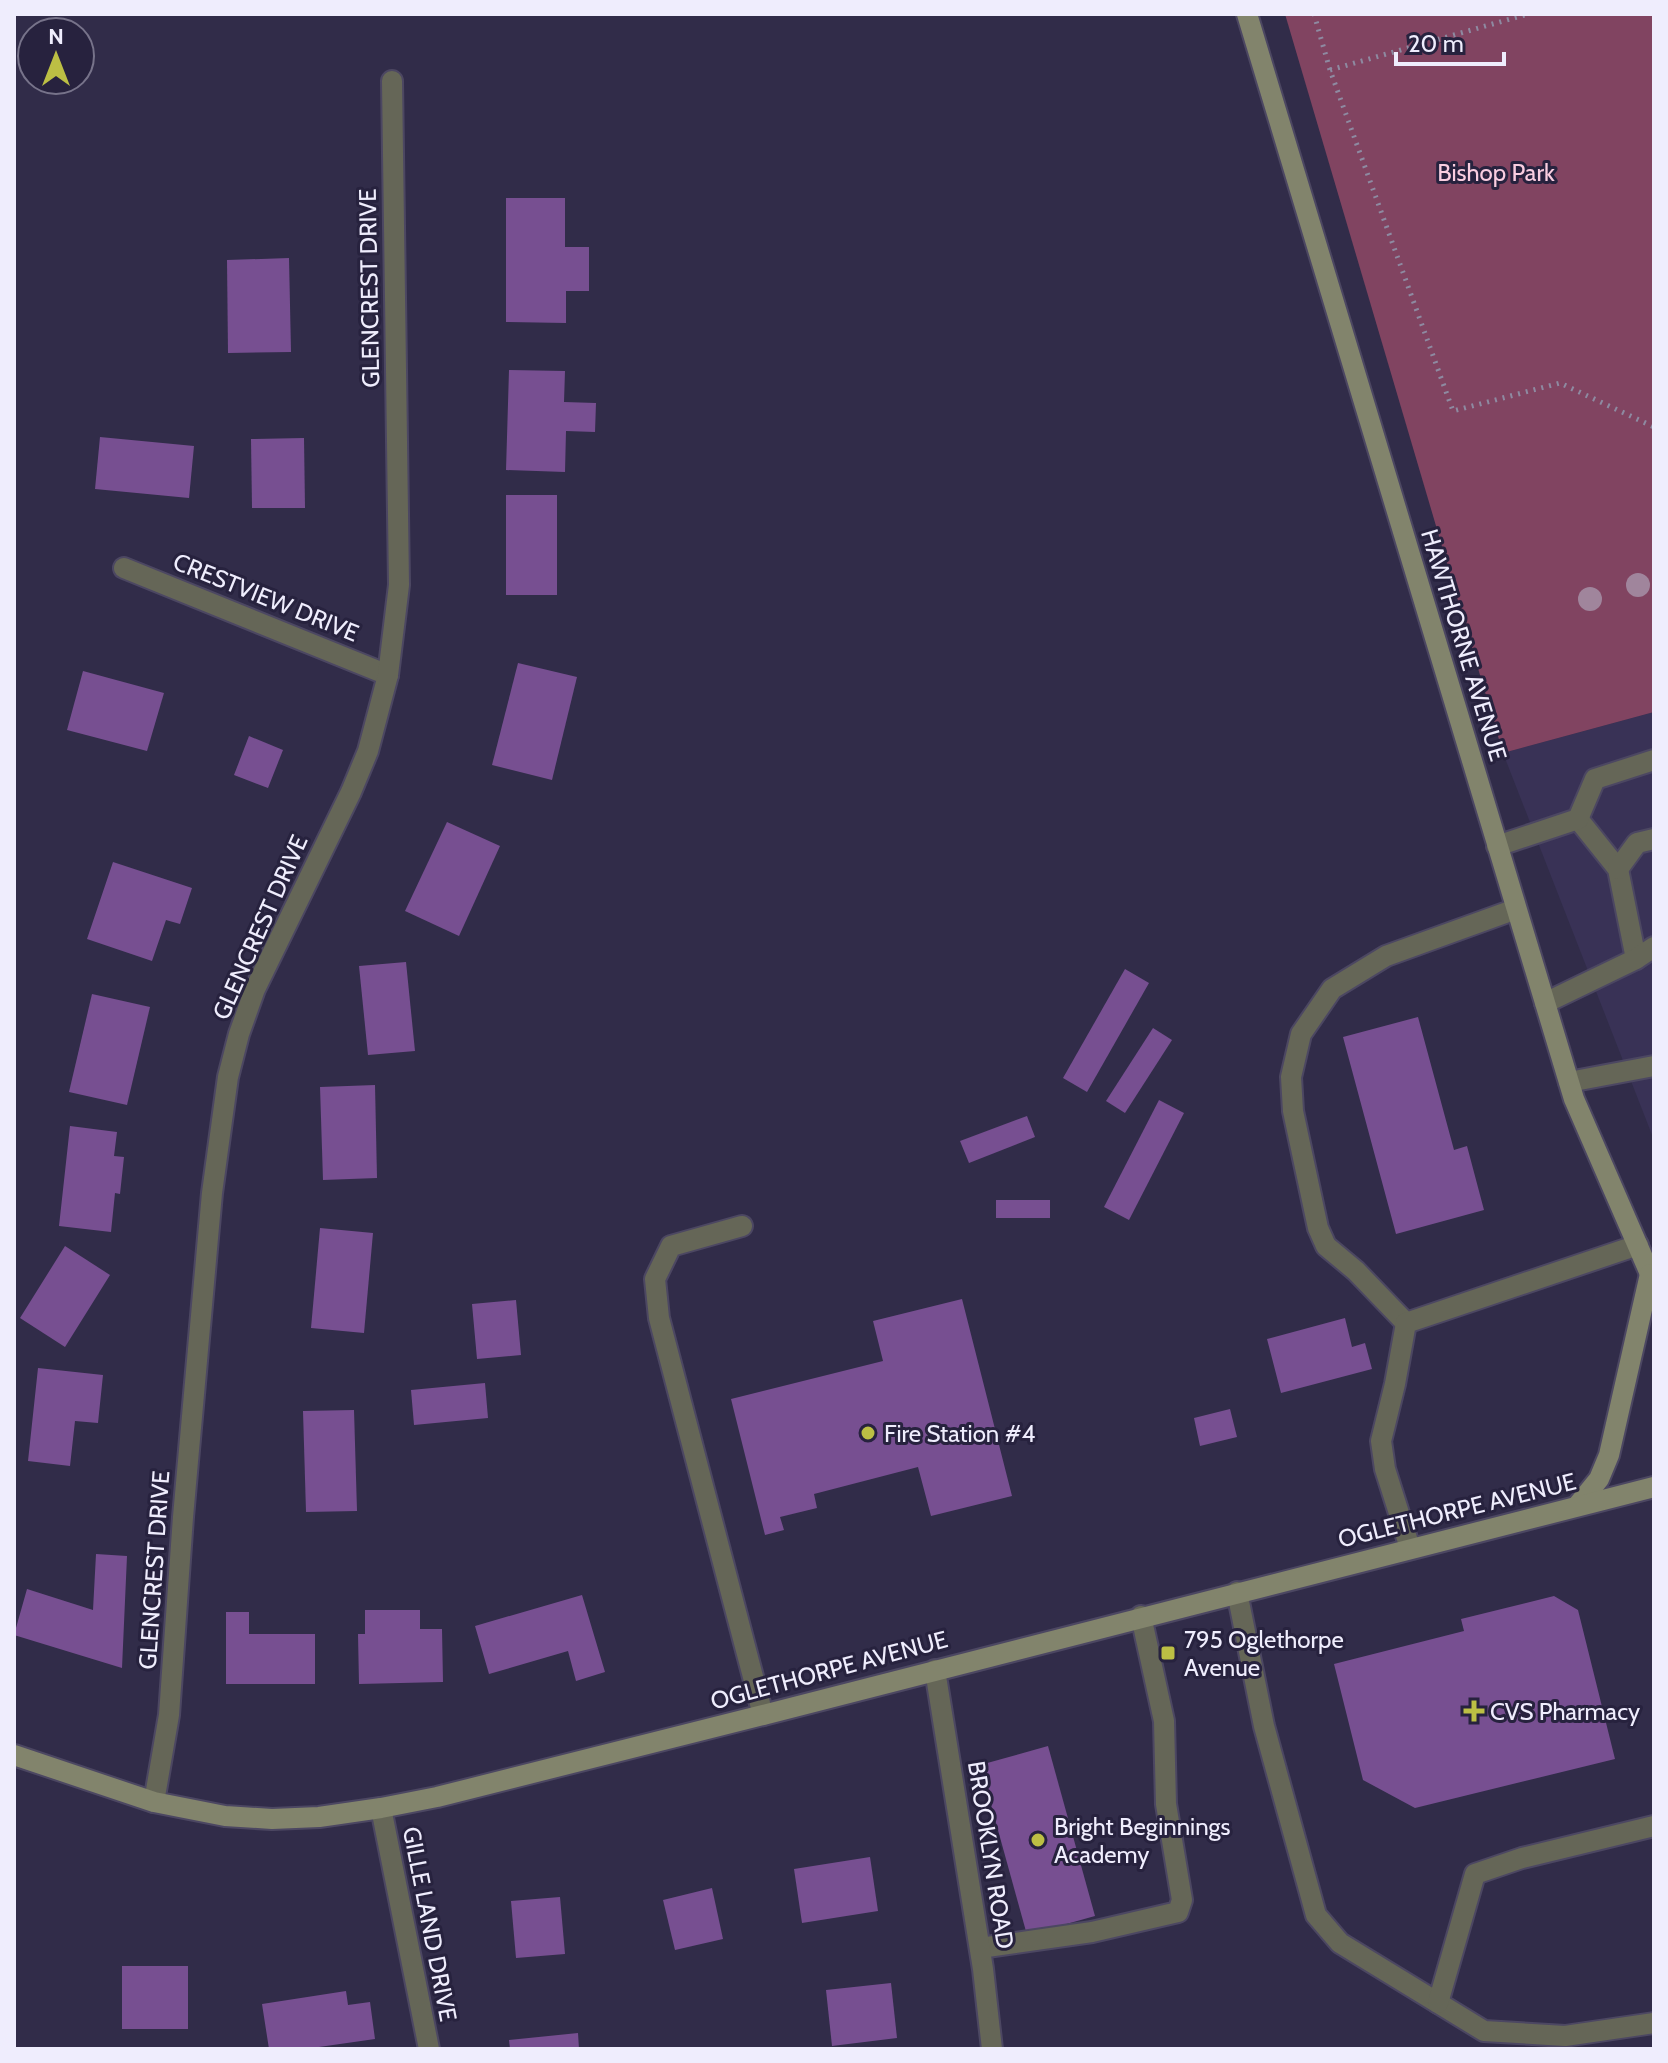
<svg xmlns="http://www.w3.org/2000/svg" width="1668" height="2063" font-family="Cabin,sans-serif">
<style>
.built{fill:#393256}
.green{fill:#814461}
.building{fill:#774f91}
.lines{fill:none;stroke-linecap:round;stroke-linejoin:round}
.service-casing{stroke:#4c4762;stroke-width:24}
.minor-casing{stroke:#4c4762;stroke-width:24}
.secondary-casing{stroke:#4c4762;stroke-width:24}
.path{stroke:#8e8aa1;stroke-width:5;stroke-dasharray:2 6;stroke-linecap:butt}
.service{stroke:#656657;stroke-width:20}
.minor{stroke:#656657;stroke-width:20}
.secondary{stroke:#82846c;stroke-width:20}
.tree{fill:#a0859c}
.poi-dot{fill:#bcbf44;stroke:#27223e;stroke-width:3}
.labels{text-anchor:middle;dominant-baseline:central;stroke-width:6;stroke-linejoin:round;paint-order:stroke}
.park-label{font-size:24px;fill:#facde0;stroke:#27223e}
.street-label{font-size:24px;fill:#efedfd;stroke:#27223e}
.poi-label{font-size:24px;fill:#efedfd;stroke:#27223e;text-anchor:start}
</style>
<rect width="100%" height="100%" fill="#312c49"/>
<!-- built -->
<polygon class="built" points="1654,712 1654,1140 1503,753"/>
<!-- green -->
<polygon class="green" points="1285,14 1654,14 1654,712 1503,753"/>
<!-- building -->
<g class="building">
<polygon points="506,198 565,198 565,247 589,247 589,291 566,291 566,323 506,322"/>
<polygon points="289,258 291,352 228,353 227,260"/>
<polygon points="509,370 565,371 564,402 596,403 595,432 566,431 565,472 506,470"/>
<polygon points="100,437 194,446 189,498 95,489"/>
<polygon points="304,438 305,508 252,508 251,439"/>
<rect x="506" y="495" width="51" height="100"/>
<polygon points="518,663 577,677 552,780 492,765"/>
<polygon points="83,671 164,693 147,751 67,730"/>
<polygon points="249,736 283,750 268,788 234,775"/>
<polygon points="447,822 500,846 459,936 405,911"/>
<polygon points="113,862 192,888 180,924 166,920 152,961 87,939"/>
<polygon points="406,962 415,1051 368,1055 359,966"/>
<polygon points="1125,969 1149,983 1087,1092 1063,1078"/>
<polygon points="92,994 150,1007 127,1105 69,1092"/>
<polygon points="1418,1017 1454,1150 1467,1146 1484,1210 1396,1234 1343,1037"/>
<polygon points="1153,1028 1172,1040 1125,1113 1106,1101"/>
<polygon points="375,1085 377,1178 323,1180 320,1087"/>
<polygon points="1159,1100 1184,1113 1129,1220 1104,1207"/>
<polygon points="1027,1116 1035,1137 969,1163 960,1141"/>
<polygon points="70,1126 117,1132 114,1156 124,1157 120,1194 115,1193 111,1232 59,1226"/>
<rect x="996" y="1200" width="54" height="18"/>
<polygon points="320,1228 373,1233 364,1333 311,1328"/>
<polygon points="65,1246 110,1275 65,1347 20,1318"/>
<polygon points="962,1299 1012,1496 931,1516 918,1467 814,1494 817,1508 780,1517 784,1530 765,1535 731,1399 883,1361 873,1321"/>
<polygon points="516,1300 521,1355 477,1359 472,1304"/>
<polygon points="1345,1318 1352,1347 1365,1343 1372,1369 1281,1393 1267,1339"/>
<polygon points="38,1368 103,1375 98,1423 75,1421 70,1466 28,1461"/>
<polygon points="485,1383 488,1418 414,1425 411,1390"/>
<polygon points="1230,1409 1237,1437 1200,1446 1194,1418"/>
<polygon points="354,1410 357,1511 306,1512 303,1411"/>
<polygon points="96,1554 127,1556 122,1668 14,1635 27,1589 93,1610"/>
<polygon points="582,1595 605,1672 576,1681 568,1651 489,1674 475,1626"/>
<polygon points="1554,1596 1578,1610 1615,1759 1415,1808 1363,1780 1334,1664 1464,1631 1461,1619"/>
<polygon points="365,1610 420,1610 420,1629 442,1629 443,1682 359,1684 358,1634 365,1634"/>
<polygon points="226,1612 249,1612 249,1634 315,1634 315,1684 226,1684"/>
<polygon points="1048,1746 1095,1916 1027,1935 980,1765"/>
<polygon points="870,1857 878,1911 802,1923 794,1869"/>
<polygon points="712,1888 723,1939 675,1950 663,1900"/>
<polygon points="560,1897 565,1954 516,1958 511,1901"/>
<rect x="122" y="1966" width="66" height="63"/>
<polygon points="891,1983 897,2038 832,2046 826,1990"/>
<polygon points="346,1991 348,2005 370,2002 375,2039 305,2049 269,2049 262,2004"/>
<polygon points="578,2033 579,2049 510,2049 509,2040"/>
</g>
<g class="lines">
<!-- service casing -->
<g class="service-casing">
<g id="service">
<polyline points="1578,819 1618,869 1636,959"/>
<polyline points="1497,846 1578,819 1595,779 1654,760"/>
<polyline points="1618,869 1637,843 1654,839"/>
<polyline points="1545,1003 1636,959 1654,947"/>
<polyline points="1569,1082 1654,1066"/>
<polyline points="742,1226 671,1246 655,1279 659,1318 763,1715"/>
<polyline points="1406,1323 1356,1271 1326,1246 1318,1228 1293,1111 1291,1077 1301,1034 1332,989 1386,956 1516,909"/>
<polyline points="1410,1548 1385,1469 1381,1441 1395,1384 1406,1323 1638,1245"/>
<polyline points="1237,1592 1264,1726 1316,1915 1340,1943 1484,2031 1565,2036 1654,2023"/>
<polyline points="980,1948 1092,1932 1178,1912 1182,1900 1166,1804 1164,1721 1141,1616"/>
<polyline points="1438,2003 1475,1874 1522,1858 1654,1826"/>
</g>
</g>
<!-- minor casing -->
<g class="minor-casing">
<g id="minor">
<polyline points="124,568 388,675"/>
<polyline points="935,1670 983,1969 992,2049"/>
<polyline points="154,1802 169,1715 183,1517 212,1193 228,1077 239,1034 255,989 351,792 368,751 388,675 399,585 392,81"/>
<polyline points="381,1808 429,2049"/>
</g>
</g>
<!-- secondary casing -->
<g class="secondary-casing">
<g id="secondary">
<polyline points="1247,14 1574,1099 1654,1283"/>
<polyline points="1577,1506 1599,1479 1609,1455 1650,1274"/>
<polyline points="14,1755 154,1802 225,1816 272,1819 319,1817 381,1808 437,1797 763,1715 1654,1487"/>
</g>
</g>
<!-- path -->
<g class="path">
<polyline points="1314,14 1330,70 1453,411 1560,383 1654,427"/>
<polyline points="1330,70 1528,14"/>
</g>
<!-- service -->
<use href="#service" class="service"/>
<!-- minor -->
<use href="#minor" class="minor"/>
<!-- secondary -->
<use href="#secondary" class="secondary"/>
</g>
<!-- trees -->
<g class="tree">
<circle cx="1638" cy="585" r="12"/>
<circle cx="1590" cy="599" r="12"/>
</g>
<!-- markers -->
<g class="poi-dot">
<circle cx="868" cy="1433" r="8"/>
<rect x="1160" y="1645" width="16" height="16" rx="4"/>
<path d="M1470 1699h8v8h8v8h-8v8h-8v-8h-8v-8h8z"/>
<circle cx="1038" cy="1840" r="8"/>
</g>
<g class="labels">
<!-- park labels -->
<g class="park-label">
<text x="1496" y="172">Bishop Park</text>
</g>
<!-- street labels -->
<g class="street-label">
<text transform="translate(369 288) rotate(-91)">GLENCREST DRIVE</text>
<text transform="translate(266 597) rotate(22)">CRESTVIEW DRIVE</text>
<text transform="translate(1464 645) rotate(73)">HAWTHORNE AVENUE</text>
<text transform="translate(260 927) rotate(-66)">GLENCREST DRIVE</text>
<text transform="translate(1457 1510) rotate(-14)">OGLETHORPE AVENUE</text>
<text transform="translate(154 1570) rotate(-86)">GLENCREST DRIVE</text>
<text transform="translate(829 1670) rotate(-15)">OGLETHORPE AVENUE</text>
<text transform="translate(991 1855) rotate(81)">BROOKLYN ROAD</text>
<text transform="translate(430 1924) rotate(79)">GILLE LAND DRIVE</text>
</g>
<!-- poi labels -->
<g class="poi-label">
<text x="884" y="1433">Fire Station #4</text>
<text x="1184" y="1639">795 Oglethorpe<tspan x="1184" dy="28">Avenue</tspan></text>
<text x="1490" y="1711">CVS Pharmacy</text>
<text x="1054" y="1826">Bright Beginnings<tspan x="1054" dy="28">Academy</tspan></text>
</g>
</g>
<!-- border -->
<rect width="1668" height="2063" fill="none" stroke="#efedfd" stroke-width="32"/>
<!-- north arrow -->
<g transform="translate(56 56)"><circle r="38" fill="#27223e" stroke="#77738a" stroke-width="2"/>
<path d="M0-6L14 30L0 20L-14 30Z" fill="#bcbf44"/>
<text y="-12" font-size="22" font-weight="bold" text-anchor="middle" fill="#efedfd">N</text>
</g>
<!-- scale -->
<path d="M1396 52v12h108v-12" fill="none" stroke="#efedfd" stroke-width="4"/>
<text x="1408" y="52" font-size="24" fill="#efedfd" stroke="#27223e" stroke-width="6" paint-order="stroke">20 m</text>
</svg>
